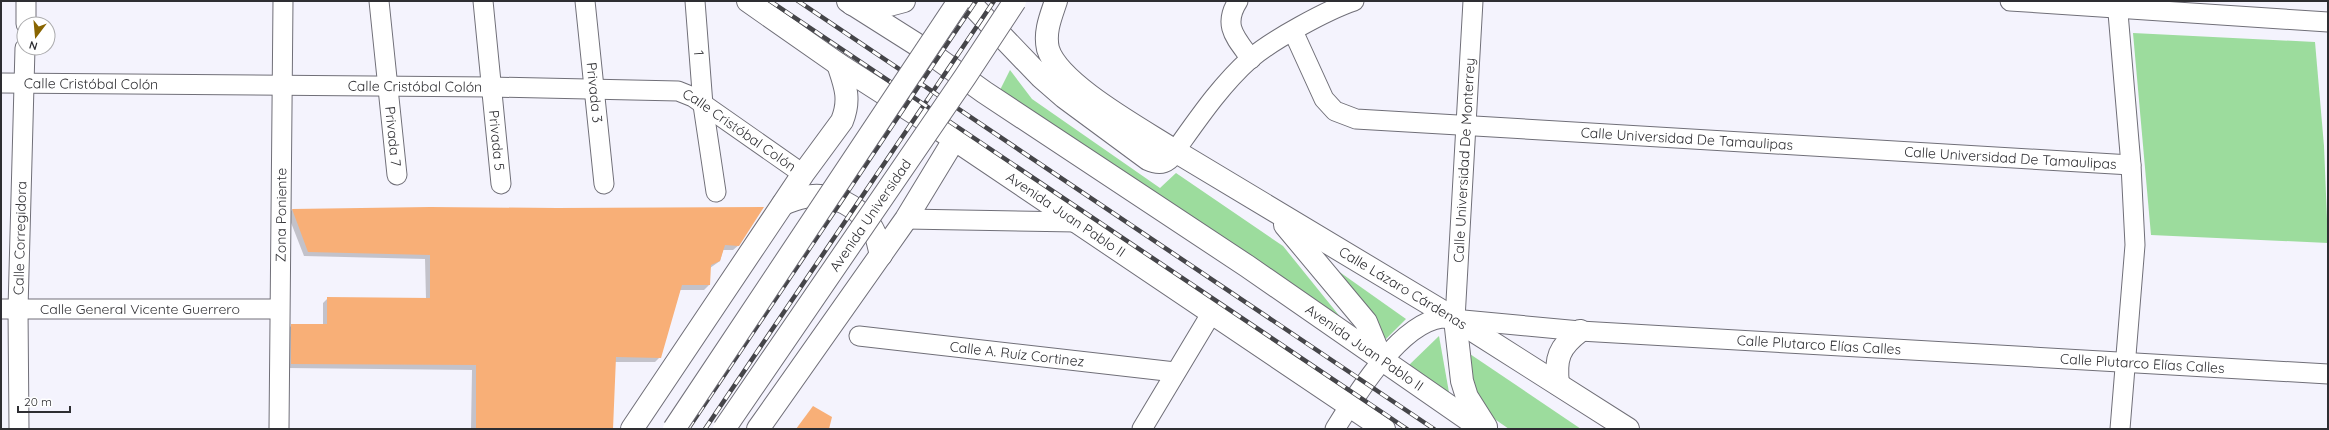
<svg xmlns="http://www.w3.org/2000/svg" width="2329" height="430" font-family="Quicksand,sans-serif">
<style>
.green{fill:#9cdc9d}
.shadow{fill:#0003}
.building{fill:#f8af77}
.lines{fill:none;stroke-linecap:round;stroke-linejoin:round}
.minor-casing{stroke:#706f78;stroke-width:21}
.tertiary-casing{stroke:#706f78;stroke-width:24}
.trunk-casing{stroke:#706f78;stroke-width:24}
.minor{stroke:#fff;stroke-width:19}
.tertiary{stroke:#fff;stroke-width:22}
.trunk{stroke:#fff;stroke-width:22}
.rail-casing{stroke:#454549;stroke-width:4.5}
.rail{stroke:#fff;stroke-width:3;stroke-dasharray:9;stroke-linecap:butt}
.trunk-bridge-casing{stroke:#706f78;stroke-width:24;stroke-linecap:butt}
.trunk-bridge{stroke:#fff;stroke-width:22}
.labels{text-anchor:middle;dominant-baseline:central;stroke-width:4;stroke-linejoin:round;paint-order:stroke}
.street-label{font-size:14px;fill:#2e2e32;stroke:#fff}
</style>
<rect width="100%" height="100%" fill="#f4f3fd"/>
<!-- green -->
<g class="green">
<polygon points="2133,33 2315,42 2324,146 2328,243 2151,235"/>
<polygon points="1010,70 1032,99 1160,188 1176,173 1283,246 1350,329 996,98"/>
<polygon points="1307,249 1406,319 1386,339"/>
<polygon points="1439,336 1450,398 1407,367"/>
<polygon points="1464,350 1581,429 1509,429 1470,402"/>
</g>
<!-- shadow -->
<polygon class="shadow" points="292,210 739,245 733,250 723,250 720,261 710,268 709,285 704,290 680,290 660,357 655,362 615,362 612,429 471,429 472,370 286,368 287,330 292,325 323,325 323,303 328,298 426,299 425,259 304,256 288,215"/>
<!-- building -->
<g class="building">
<polygon points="430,207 557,208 764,207 739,246 725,245 720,261 711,265 710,285 682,285 661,358 616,357 613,429 476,429 476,365 291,364 291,324 327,324 327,297 430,298 430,255 308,252 292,209"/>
<polygon points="813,406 832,417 829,429 796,429"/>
</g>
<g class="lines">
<!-- minor casing -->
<g class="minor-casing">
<g id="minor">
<path id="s1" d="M379 1 397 175"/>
<path id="s2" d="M483 1 501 184"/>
<path id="s3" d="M585 1 604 184"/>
<path id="s4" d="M695 1 703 105 716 192"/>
<path d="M1238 1C1222 26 1236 38 1251 59"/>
<polyline points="2010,1 2328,22"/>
<polyline points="2117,1 2131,165 2135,245 2120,429"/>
<polyline points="26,24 26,1"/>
<path id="s5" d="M1293 31 1324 99 1335 111 1356 119 2131 165"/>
<path id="s6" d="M1 83 491 87 678 91 693 97 803 174"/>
<path d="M1175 151C1198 119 1220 86 1250 59 1272 40 1327 10 1354 1"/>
<polyline points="906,219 1076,222"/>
<path id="s7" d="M1 309H279"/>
<path id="s8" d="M1455 319 1473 1"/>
<path id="s9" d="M859 336 1175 372"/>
<path id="s10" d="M19 429 18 309 25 48"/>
<path id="s11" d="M279 429 283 1"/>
<polyline points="1142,429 1211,314"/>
<path id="s12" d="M1335 429C1356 395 1400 323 1442 318L1580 331 2328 374"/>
</g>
</g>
<!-- tertiary casing -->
<g class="tertiary-casing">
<g id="tertiary">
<path id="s13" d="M748 1 838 64 933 125 1384 429"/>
<path id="s14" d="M848 1 927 51 984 92 1247 266 1482 429"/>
<path id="s15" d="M1175 151 1455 319 1628 429"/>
<polyline points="1285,225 1366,322 1382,361"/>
<polyline points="1455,319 1462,381 1467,397 1486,427"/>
<path d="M1558 384C1555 358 1559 347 1580 331"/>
</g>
</g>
<!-- trunk casing -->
<g class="trunk-casing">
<g id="trunk">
<path d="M968 1 1041 77 1064 97 1148 159C1161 165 1167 162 1175 151 1143 130 1059 85 1048 49 1044 32 1051 16 1056 1"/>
<polyline points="852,4 889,5 904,1"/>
<path d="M783 204C790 201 797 198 804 197 832 191 863 207 875 234 878 240 879 248 881 255"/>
<path d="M632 429 803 174 842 121C851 99 845 85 838 64"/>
<polyline points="758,429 906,219 954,140"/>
</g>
</g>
<!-- minor -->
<use href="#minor" class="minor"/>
<!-- tertiary -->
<use href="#tertiary" class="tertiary"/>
<!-- trunk -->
<use href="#trunk" class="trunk"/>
<!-- rail casing -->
<g class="rail-casing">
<g id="rail">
<polyline points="770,1 1407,429"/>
<polyline points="798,1 1434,429"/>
<polyline points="688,429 976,1"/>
<polyline points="705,429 994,1"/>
</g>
</g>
<!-- rail -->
<use href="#rail" class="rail"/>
<!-- trunk-bridge casing -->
<g class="trunk-bridge-casing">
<g id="trunk-bridge">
<polyline points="674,429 959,1"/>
<path id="s16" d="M724 429 965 77 1015 1"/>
</g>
</g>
<!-- trunk-bridge -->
<use href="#trunk-bridge" class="trunk-bridge"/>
</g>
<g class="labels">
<!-- street labels -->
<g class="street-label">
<text stroke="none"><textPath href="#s4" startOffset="52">1</textPath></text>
<text stroke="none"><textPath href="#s6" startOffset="90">Calle Cristóbal Colón</textPath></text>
<text stroke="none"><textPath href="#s6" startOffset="414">Calle Cristóbal Colón</textPath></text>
<text stroke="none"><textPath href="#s3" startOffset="92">Privada 3</textPath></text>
<text stroke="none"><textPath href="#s6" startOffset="750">Calle Cristóbal Colón</textPath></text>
<text stroke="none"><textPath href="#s1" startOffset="136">Privada 7</textPath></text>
<text stroke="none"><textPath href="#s5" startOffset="445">Calle Universidad De Tamaulipas</textPath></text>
<text stroke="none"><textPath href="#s2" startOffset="140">Privada 5</textPath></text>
<text stroke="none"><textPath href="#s5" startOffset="769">Calle Universidad De Tamaulipas</textPath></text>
<text stroke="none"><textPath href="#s8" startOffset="159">Calle Universidad De Monterrey</textPath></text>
<text stroke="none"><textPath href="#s11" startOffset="214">Zona Poniente</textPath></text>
<text stroke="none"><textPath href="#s16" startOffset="259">Avenida Universidad</textPath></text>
<text stroke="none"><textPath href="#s13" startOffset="383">Avenida Juan Pablo II</textPath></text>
<text stroke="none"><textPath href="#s10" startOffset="191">Calle Corregidora</textPath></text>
<text stroke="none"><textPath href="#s15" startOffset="266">Calle Lázaro Cárdenas</textPath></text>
<text stroke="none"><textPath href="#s7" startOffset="139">Calle General Vicente Guerrero</textPath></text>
<text stroke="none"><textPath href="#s12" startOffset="536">Calle Plutarco Elías Calles</textPath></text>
<text stroke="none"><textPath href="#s14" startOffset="622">Avenida Juan Pablo II</textPath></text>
<text stroke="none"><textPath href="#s9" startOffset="159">Calle A. Ruíz Cortinez</textPath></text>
<text stroke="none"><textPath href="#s12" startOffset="860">Calle Plutarco Elías Calles</textPath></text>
</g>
</g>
<!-- border -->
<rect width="2329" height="430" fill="none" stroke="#2e2e32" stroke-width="4"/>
<!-- north arrow -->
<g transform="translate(36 36) rotate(196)"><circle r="19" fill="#ffffff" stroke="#ababad"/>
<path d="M0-3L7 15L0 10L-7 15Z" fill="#896501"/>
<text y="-6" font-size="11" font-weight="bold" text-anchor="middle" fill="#2e2e32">N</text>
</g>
<!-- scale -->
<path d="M18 406v6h52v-6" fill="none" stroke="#2e2e32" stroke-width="2"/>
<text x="24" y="406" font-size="12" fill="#2e2e32" stroke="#ffffff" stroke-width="3" paint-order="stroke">20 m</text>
</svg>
